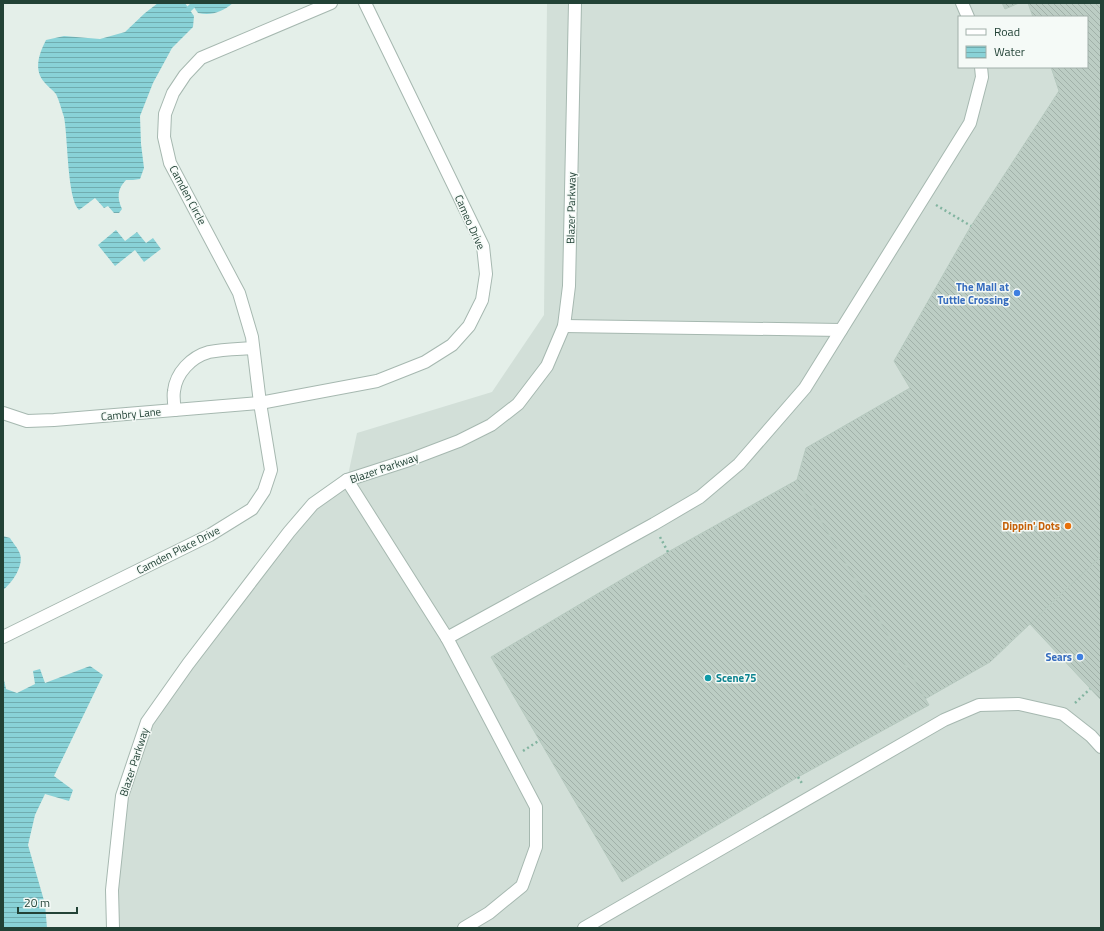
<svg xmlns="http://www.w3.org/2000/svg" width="1104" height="931" font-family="'Titillium Web',sans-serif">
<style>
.built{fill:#d2dfd8;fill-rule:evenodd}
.water{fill:url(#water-rules)}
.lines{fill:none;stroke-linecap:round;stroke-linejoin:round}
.stream{stroke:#89d2d7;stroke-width:6}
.building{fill:url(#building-back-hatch);stroke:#b6c9bf}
.minor-casing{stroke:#a6b8b0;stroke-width:14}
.path{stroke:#82b4a0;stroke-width:2.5;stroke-dasharray:2 3;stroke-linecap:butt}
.minor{stroke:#fff;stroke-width:12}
.shop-dot{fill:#3f7fe0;stroke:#f5faf7;stroke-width:1.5}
.food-dot{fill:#e8710a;stroke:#f5faf7;stroke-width:1.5}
.culture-dot{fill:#0f9aa8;stroke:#f5faf7;stroke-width:1.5}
.labels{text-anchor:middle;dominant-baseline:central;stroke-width:3;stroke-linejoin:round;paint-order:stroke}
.street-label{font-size:11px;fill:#224236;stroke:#f5faf7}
.shop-label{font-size:11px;font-weight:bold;fill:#366cbe;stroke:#f5faf7;text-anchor:end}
.food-label{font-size:11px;font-weight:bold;fill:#c56008;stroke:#f5faf7;text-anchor:end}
.culture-label{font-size:11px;font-weight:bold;fill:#0d838f;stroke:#f5faf7;text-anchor:start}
</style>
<defs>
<pattern id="water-rules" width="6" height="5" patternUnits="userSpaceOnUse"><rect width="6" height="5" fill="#89d2d7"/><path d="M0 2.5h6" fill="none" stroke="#70acaf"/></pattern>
<pattern id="building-back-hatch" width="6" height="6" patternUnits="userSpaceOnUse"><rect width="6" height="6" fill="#bccdc4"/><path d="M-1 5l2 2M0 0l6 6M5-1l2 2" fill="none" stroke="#a1b1a9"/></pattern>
</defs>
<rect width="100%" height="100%" fill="#e4efe9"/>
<!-- built -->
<path class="built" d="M547 3H1101V928H113L122 796 147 722 289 532 347 480 357 433 492 392 544 315ZM959 17H1087V67H959Z"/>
<!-- water -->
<g class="water">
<path d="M158 3H185L194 16 193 27 172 48 153 83 140 116 141 144 144 168 140 179 133 180H126C117 189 117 198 122 209L119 213H114L108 206 104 208 95 198 79 210C67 199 68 137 64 117 62 111 59 100 56 94 53 90 48 87 45 83 33 70 39 54 46 40L64 36 100 39 125 32 145 13Z"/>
<path d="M191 3H233C222 12 212 16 198 13Z"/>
<polygon points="116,230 125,241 137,232 146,243 153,238 161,249 144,262 135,250 115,266 98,245"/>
<path d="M3 536 10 538C13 543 18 548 20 554 24 566 12 583 3 590Z"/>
<polygon points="90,666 103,675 54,776 73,790 69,801 45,794 35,815 28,845 45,904 47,928 3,928 3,680 4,680 6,689 17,693 35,684 33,671 40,669 45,683"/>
</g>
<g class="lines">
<!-- stream -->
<polyline class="stream" points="189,9 193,5"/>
</g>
<!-- building -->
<g class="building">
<polygon points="1002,3 1019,3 1005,9"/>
<polygon points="1028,3 1101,3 1101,556 990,662 925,699 797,480 806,448 910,388 894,361 971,226 1059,91 1051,67 1087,67 1087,17 1033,17"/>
<polygon points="797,480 929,705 798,777 622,882 491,657 668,552"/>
<polygon points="1101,556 1101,700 1030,624"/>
</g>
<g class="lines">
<!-- minor casing -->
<g class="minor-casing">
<g id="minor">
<polyline points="962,3 968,17"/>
<polyline points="564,326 841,330"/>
<path d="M175 410C174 404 173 397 174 391 176 373 191 357 209 352 223 349 239 349 253 348"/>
<polyline points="3,413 27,421 54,420 260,403 377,381 425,362 452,345 469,326 482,300 486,274 483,246 365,3"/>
<polyline points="347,480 447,638 536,807 536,847 522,886 489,913 464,928"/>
<polyline points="3,637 210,535 252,509 264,491 271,470 260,403 252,337 239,293 170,163 164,137 165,114 173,93 185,75 201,58 331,3"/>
<polyline points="447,638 654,524 700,497 739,464 805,388 970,123 982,77 981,67"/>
<polyline points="113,928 112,890 122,796 147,722 188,664 289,532 313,504 347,480 409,460 459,441 491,425 518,404 547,366 564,326 569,286 575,3"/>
<polyline points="584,928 944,720 979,705 1019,704 1063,714 1091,736 1101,747"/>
</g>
</g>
<!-- path -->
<g class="path">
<polyline points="936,205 971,226"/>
<polyline points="660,537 668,552"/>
<polyline points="1075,703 1090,689"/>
<polyline points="523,751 540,740"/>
<polyline points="798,777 803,785"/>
</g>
<!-- minor -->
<use href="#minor" class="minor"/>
</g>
<!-- markers -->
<g class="shop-dot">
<circle cx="1017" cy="293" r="4"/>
<circle cx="1080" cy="657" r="4"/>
</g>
<circle class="food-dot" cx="1068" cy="526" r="4"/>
<circle class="culture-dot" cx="708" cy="678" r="4"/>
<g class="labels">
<!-- street labels -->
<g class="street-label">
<text transform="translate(188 195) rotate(62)">Camden Circle</text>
<text transform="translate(571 208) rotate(-89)">Blazer Parkway</text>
<text transform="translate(470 222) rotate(66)">Cameo Drive</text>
<text transform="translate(131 414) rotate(-5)">Cambry Lane</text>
<text transform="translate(384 468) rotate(-19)">Blazer Parkway</text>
<text transform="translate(178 550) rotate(-27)">Camden Place Drive</text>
<text transform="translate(134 762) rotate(-72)">Blazer Parkway</text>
</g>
<!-- shop labels -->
<g class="shop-label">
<text x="1009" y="287">The Mall at<tspan x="1009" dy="13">Tuttle Crossing</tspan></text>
<text x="1072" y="657">Sears</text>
</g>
<!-- food labels -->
<g class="food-label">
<text x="1060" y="526">Dippin' Dots</text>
</g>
<!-- culture labels -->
<g class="culture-label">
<text x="716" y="678">Scene75</text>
</g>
</g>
<!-- border -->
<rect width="1104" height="931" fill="none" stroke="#224236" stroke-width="8"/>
<!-- legend -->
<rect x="958" y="16" width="130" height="52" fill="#f5faf7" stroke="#a1b0aa"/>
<rect x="966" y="29" width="20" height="6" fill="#ffffff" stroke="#a1b0aa"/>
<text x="994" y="36" font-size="12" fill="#224236">Road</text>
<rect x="966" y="46" width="20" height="12" fill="url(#water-rules)" stroke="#a1b0aa"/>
<text x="994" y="56" font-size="12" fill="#224236">Water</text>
<!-- scale -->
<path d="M18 907v6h59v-6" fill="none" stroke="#224236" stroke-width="2"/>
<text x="24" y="907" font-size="12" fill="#224236" stroke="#f5faf7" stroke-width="3" paint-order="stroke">20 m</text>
</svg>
